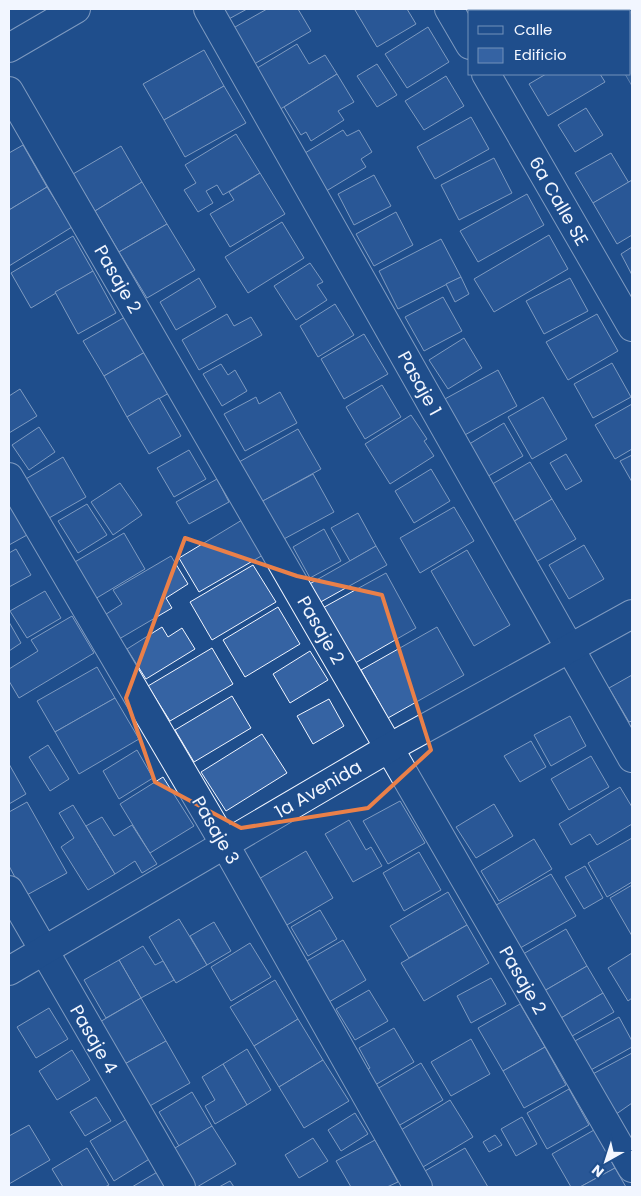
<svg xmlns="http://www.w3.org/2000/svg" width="641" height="1196" font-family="Poppins,sans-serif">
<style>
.water{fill:#3b69a3;stroke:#a8bbd7}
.building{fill:#3563a3;stroke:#f2f6ff}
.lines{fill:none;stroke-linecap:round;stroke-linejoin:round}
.minor-casing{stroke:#f2f6ff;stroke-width:30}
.minor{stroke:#1f4e8c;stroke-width:28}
.marked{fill:none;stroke:#ea8049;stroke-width:4;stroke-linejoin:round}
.labels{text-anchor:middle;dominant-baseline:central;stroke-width:4;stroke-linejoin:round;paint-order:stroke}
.street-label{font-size:18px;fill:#f2f6ff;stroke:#1f4e8c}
</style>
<rect width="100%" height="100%" fill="#1f4e8c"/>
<!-- water -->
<polygon class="water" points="630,11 632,16 632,86 625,74 630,74"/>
<!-- building -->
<g class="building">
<polygon points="221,9 247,9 227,20"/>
<polygon points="267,9 298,9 311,31 249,67 228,31"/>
<polygon points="357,9 407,9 416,24 377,47 355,10"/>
<polygon points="493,9 532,9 533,11 495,11"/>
<polygon points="543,9 574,9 575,11 544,11"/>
<polygon points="428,27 449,62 407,88 385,54"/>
<polygon points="297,44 309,64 325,55 337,74 274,113 249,73"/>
<polygon points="204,50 224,86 164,120 143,84"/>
<polygon points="377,64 397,95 377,107 357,76"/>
<polygon points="337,74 354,102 338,111 344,120 311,141 306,132 301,135 284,107"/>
<polygon points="546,74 600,74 605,82 548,116 529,84"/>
<polygon points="446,76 464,106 424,130 405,101"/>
<polygon points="224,86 246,123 185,157 164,120"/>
<polygon points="586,108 603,135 575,152 558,125"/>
<polygon points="471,117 489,149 435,179 417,147"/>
<polygon points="343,130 347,136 359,130 372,152 361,159 366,167 323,193 300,156"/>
<polygon points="236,134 260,173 223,195 217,185 206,191 213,203 198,212 184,190 196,183 185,165"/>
<polygon points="23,145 47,187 9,210 9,153"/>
<polygon points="121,146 142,182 95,211 73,174"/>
<polygon points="611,153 629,183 593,203 575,173"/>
<polygon points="494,158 512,193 459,220 441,185"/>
<polygon points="260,173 285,214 230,247 210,214 234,200 229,192"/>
<polygon points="374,175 391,206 354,225 338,194"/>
<polygon points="632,180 632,235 617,244 593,203"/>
<polygon points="142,182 167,224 119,252 95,211"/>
<polygon points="47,187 72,227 9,266 9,210"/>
<polygon points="527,194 544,225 478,262 460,231"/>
<polygon points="396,212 413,245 374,266 356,234"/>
<polygon points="282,222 304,258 248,293 225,257"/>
<polygon points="167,224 195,270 147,298 119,252"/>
<polygon points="549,235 568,269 494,312 474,279"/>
<polygon points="73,236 93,271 31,308 11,273"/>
<polygon points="441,239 461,277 398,309 379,271"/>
<polygon points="632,247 632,275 621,254"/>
<polygon points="310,263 323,282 317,285 327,300 296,320 274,286"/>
<polygon points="93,271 116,313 78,334 55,292"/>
<polygon points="461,277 469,294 455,302 446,284"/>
<polygon points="199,278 216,307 176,330 160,302"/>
<polygon points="570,278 588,311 544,334 526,301"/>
<polygon points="443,297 462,331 424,351 405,317"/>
<polygon points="335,304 354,335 318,357 300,326"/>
<polygon points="227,314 234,326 251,317 262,335 199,370 182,340"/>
<polygon points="597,314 618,351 568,380 546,342"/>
<polygon points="125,317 145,352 104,376 83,341"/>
<polygon points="364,334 388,374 344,399 321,359"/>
<polygon points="464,338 482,368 448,389 429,360"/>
<polygon points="145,352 169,393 127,417 104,376"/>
<polygon points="612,363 631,397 593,418 574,384"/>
<polygon points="221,364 228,375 235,370 247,391 222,406 203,374"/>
<polygon points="498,370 517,406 463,436 443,400"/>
<polygon points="382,385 401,417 365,439 346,407"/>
<polygon points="20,389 37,416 9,433 9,396"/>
<polygon points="280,392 297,423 245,451 224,414 256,397 259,404"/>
<polygon points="543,397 567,439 532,459 508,417"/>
<polygon points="159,398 181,436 149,454 127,417"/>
<polygon points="632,404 632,449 615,459 595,425"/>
<polygon points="411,415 427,439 424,441 434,456 390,484 365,444"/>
<polygon points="504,423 523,456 485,478 466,446"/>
<polygon points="39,427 55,452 29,470 12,445"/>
<polygon points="298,429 321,469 261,502 239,462"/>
<polygon points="189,450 206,479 174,497 157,468"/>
<polygon points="566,454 582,481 566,490 550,463"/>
<polygon points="632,455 632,482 620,461"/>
<polygon points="63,457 86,497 42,522 19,483"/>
<polygon points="530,462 552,499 511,523 489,486"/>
<polygon points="431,469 450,501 414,523 395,491"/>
<polygon points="313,474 334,512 282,540 261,502"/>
<polygon points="217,479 229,502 189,524 176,502"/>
<polygon points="120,483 142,515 113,535 91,502"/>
<polygon points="552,499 576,539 534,563 511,523"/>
<polygon points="9,504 27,535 9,545"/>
<polygon points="87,504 107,535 78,553 58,521"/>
<polygon points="454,507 474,541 420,573 400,538"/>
<polygon points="358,513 376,546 350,561 331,528"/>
<polygon points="242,520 263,555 199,592 179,558"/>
<polygon points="324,529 341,561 310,578 293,547"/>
<polygon points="124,533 145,569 90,602 68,566"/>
<polygon points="584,545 604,579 569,599 549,565"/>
<polygon points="376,546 387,565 317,604 306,586"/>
<polygon points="16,549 31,575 9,587 9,553"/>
<polygon points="467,550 510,625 474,646 431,571"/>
<polygon points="171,556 188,584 166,598 172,608 114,642 100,618 122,604 113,590"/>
<polygon points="253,565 276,602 212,640 190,602"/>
<polygon points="386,573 416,628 350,666 319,610"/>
<polygon points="45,591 61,618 27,638 10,611"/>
<polygon points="278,607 300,644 245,677 223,640"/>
<polygon points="72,616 94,653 19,698 9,681 9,669 38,651 31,640"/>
<polygon points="9,622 21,643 9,651"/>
<polygon points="162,627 168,637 182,628 195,649 146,679 127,649"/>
<polygon points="437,627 464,675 388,718 361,670"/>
<polygon points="212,648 233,684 170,721 148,686"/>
<polygon points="310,651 328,680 290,703 273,674"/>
<polygon points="97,667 115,698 55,732 37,701"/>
<polygon points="632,675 632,721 629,722 609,688"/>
<polygon points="232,696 251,728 194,762 175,730"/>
<polygon points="115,698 139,739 79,774 55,732"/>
<polygon points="329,699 344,726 313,744 297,716"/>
<polygon points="570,716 586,746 551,766 534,735"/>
<polygon points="262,734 287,773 226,811 201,772"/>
<polygon points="531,741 546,767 520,782 504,756"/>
<polygon points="48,745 69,779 50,791 29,757"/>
<polygon points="137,750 153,778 119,799 103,771"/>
<polygon points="591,756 609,787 569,810 551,779"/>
<polygon points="9,764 26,794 9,804"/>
<polygon points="163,777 194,826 150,853 120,804"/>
<polygon points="620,787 632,807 632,824 597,845 590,834 571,845 559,824"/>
<polygon points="400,801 425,843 388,864 363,821"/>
<polygon points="27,802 67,873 25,896 9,866 9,812"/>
<polygon points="494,804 513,836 476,858 456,827"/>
<polygon points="73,805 115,874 88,890 61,847 74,838 59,813"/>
<polygon points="102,817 114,836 132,825 157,864 142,873 135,861 115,874 86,826"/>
<polygon points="349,820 366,850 371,847 382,866 353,882 325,834"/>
<polygon points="632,838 632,882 607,897 588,863"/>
<polygon points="534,839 552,869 499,901 481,871"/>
<polygon points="306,851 333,898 275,932 247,886"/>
<polygon points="419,852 441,890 404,911 383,873"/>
<polygon points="585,866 603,898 584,909 565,877"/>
<polygon points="551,874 576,916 515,951 491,908"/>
<polygon points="632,885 632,936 610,898"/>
<polygon points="448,892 467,925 409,958 390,926"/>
<polygon points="320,910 337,939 308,956 291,927"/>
<polygon points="179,919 207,965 176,983 149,937"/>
<polygon points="214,922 231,951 207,965 190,936"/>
<polygon points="467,925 489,963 424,1001 401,963"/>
<polygon points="566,929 587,966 539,994 518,957"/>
<polygon points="343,940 366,980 329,1002 305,962"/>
<polygon points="250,943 271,977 231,1001 211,967"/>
<polygon points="143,946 155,965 163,961 174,980 141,998 119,960"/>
<polygon points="632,953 632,998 628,1001 608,968"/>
<polygon points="119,960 141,998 106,1018 84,980"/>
<polygon points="587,966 603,993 556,1021 539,994"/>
<polygon points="491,978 506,1004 471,1023 457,996"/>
<polygon points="275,980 298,1019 254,1046 230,1007"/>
<polygon points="369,990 388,1021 355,1040 336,1009"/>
<polygon points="603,993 614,1012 567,1039 556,1021"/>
<polygon points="141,998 166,1041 123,1065 98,1023"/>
<polygon points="520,1004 545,1047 503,1071 478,1028"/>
<polygon points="49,1008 68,1039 36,1058 17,1027"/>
<polygon points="619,1017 632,1041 632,1047 589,1071 573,1042"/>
<polygon points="298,1019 323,1060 279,1087 254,1046"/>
<polygon points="394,1028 414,1062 370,1088 361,1073 370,1068 359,1048"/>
<polygon points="471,1039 490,1074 451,1096 431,1062"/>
<polygon points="166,1041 190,1083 148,1107 123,1065"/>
<polygon points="545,1047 566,1085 524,1108 503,1071"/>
<polygon points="247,1049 271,1090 247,1105 223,1064"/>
<polygon points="72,1050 90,1080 57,1100 39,1071"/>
<polygon points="632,1053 632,1103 612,1117 587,1077"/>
<polygon points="323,1060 349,1101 304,1128 279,1087"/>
<polygon points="421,1063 443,1100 393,1129 372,1092"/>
<polygon points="223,1064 247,1105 215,1124 205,1106 215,1100 202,1077"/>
<polygon points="569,1089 589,1125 547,1149 527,1113"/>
<polygon points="192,1092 212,1126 179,1146 159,1112"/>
<polygon points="96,1097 111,1121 85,1136 70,1112"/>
<polygon points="450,1100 473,1137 418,1170 396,1133"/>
<polygon points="355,1113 368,1134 341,1151 328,1130"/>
<polygon points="522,1117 537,1144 516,1156 501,1129"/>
<polygon points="127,1119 151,1158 114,1181 90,1141"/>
<polygon points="29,1125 50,1160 9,1184 9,1136"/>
<polygon points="212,1126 236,1164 197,1187 192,1187 170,1151"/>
<polygon points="594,1130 615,1168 580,1187 571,1187 552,1154"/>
<polygon points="495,1135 502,1145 489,1152 483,1142"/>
<polygon points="313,1138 328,1161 299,1178 285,1155"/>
<polygon points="375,1140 398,1182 387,1187 351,1187 336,1161"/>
<polygon points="87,1148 109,1185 105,1187 63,1187 52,1169"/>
<polygon points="465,1148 488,1187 426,1187 418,1175"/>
<polygon points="615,1168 626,1187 580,1187"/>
<polygon points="159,1171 169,1187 132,1187"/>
<polygon points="230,1181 234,1187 219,1187"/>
</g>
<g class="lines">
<!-- minor casing -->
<g class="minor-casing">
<g id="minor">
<polyline points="208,9 632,758"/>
<polyline points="449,9 470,45"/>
<polyline points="9,48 76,9"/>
<polyline points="486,74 632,327"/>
<polyline points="9,91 632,1168"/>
<polyline points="9,477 224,843 418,1187"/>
<polyline points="9,890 181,1187"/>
<polyline points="9,971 389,748 632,614"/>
</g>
</g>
<!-- minor -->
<use href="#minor" class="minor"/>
</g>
<!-- marked area -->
<path d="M0 0H641V1196H0ZM185 538 297 576 382 595 431 750 368 808 241 828 155 782 126 698Z" fill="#1f4e8c" fill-opacity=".55" fill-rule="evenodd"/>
<path class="marked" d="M185 538 297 576 382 595 431 750 368 808 241 828 155 782 126 698Z"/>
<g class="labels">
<!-- street labels -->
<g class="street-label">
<text transform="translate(559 201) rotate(60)">6a Calle SE</text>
<text transform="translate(118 279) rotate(60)">Pasaje 2</text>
<text transform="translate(420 383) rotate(61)">Pasaje 1</text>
<text transform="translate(321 630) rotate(60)">Pasaje 2</text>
<text transform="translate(318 789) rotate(-30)">1a Avenida</text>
<text transform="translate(216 830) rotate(60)">Pasaje 3</text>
<text transform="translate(523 980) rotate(60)">Pasaje 2</text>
<text transform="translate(94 1039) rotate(60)">Pasaje 4</text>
</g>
</g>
<!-- border -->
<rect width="641" height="1196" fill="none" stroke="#f2f6ff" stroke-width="20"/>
<!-- legend -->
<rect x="468" y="10" width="162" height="65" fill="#1f4e8c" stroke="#7391ba"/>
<rect x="478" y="26" width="25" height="8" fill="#1f4e8c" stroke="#7391ba"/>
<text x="514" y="35" font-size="15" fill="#f2f6ff">Calle</text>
<rect x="478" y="48" width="25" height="15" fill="#3563a3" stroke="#7391ba"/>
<text x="514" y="60" font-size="15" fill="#f2f6ff">Edificio</text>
<!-- north arrow -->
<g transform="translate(606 1161) rotate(219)" stroke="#1f4e8c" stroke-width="4" paint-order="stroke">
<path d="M0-4L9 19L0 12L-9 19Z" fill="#f2f6ff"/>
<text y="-8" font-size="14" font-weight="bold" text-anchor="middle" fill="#f2f6ff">N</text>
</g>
</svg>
